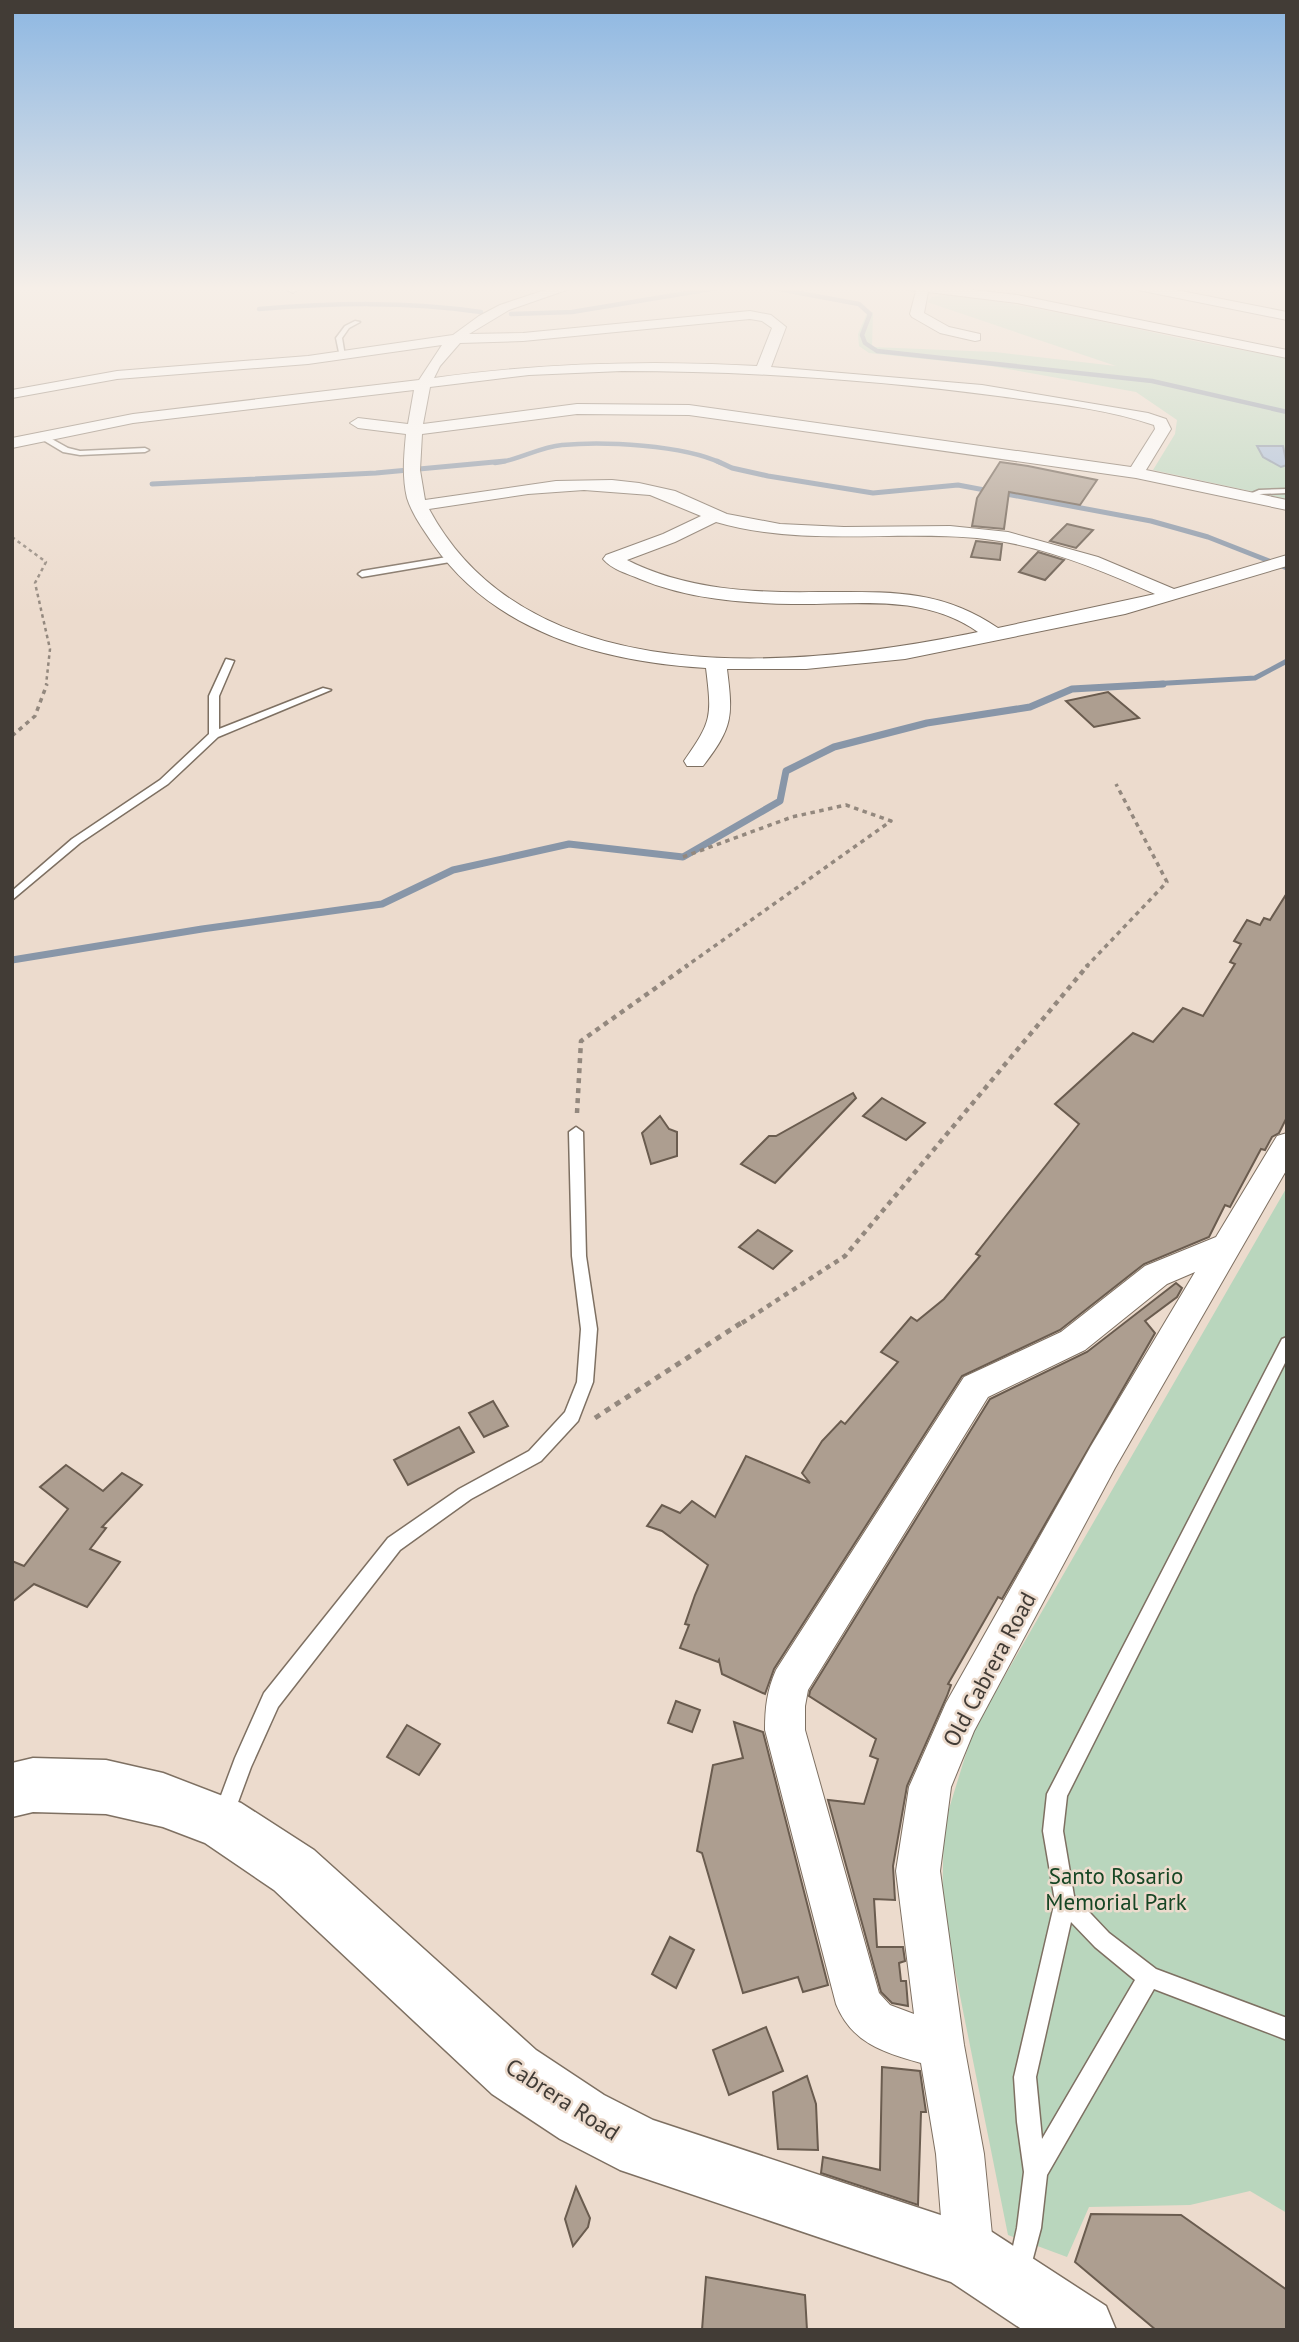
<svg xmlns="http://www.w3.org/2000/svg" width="1299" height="2342" font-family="'PT Sans',sans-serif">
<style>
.green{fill:#b9d6bd}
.water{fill:#a6bcd9;stroke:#8896a8;stroke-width:2}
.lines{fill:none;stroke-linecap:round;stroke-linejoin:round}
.stream-far2{stroke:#8896a8;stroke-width:4.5}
.stream-far1{stroke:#8896a8;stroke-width:5}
.stream{stroke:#8896a8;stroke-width:7}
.building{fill:#ad9e90;stroke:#6a5c4f;stroke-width:2}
.service-casing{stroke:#7e7062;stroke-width:3}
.minor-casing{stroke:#7e7062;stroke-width:2}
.secondary-casing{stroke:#7e7062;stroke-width:3}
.path-far3{stroke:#93887e;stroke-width:2.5;stroke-dasharray:3.5 3.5;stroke-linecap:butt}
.path-far2{stroke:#93887e;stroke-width:3.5;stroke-dasharray:4.5 4.5;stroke-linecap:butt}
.path-far1{stroke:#93887e;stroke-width:4.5;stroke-dasharray:5 5;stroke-linecap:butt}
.path{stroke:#93887e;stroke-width:5;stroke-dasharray:6 6;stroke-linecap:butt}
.service{fill:#fff;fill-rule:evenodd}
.minor{fill:#fff;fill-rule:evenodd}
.secondary{fill:#fff;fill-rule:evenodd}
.labels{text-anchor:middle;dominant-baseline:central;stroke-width:5;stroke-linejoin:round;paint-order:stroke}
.near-street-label{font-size:23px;fill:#423c36;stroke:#ecdbcd}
.near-park-label{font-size:23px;fill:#164624;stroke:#ecdbcd}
</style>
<rect width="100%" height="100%" fill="#ecdbcd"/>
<!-- green -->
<g class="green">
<path d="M947 294C1062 309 1173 340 1287 358V499L1153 470 1175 434 1177 420 1136 392 991 366 869 353 859 346 858 334 866 315 873 312 872 347 995 352 1116 366 927 302 932 297Z"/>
<polygon points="1287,1187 1287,2213 1250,2191 1190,2205 1089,2207 1067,2257 1008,2235 942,1906 944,1825 973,1731"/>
</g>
<!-- water -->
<polygon class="water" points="1257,446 1283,446 1287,465 1281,467 1263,457"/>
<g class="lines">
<!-- stream-far2 -->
<g class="stream-far2">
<polyline points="762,286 859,304 870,314 862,335 865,343 877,351 1152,381 1287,412"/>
<path d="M259 309C333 303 407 301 481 312"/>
<polyline points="511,314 572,312 729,286"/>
<path d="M495 463C517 461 539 447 562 445 604 441 683 445 721 463"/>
</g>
<!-- stream-far1 -->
<g class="stream-far1">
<polyline points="717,461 732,468 768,476 873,493 958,485 1151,521 1208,537 1287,568"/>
<polyline points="152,484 376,473 505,461"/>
<polyline points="1134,685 1255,678 1287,661"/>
</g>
<!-- stream -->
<polyline class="stream" points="12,960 202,929 382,904 453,870 569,844 683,857 780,801 786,771 834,747 927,723 1030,707 1072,689 1163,684"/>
</g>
<!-- building -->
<g class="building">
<polygon points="1000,462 1028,466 1097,480 1080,505 1009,492 1004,529 972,526 977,498"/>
<polygon points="1067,524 1093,530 1076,548 1050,541"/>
<polygon points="976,541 1002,544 1000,560 971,557"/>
<polygon points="1038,552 1064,560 1045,580 1019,572"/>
<polygon points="1108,692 1139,718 1094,727 1066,701"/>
<polygon points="1287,893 1287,1117 1279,1133 1272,1137 1265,1150 1261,1149 1230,1207 1225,1205 1209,1237 1144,1264 1060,1330 962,1376 774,1669 765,1694 722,1674 719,1660 718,1662 680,1648 689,1625 685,1624 695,1595 708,1565 662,1531 647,1526 662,1505 680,1513 692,1501 715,1517 746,1456 810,1483 802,1473 822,1441 841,1421 845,1424 898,1362 881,1352 911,1317 917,1321 944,1299 980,1256 976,1254 1005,1217 1079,1124 1055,1104 1133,1033 1153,1042 1183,1008 1203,1016 1235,964 1230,962 1241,944 1234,941 1247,920 1260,925 1264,918 1270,920"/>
<polygon points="853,1093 856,1098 775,1183 741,1164 769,1136 776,1136"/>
<polygon points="882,1098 925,1123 906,1140 863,1116"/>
<polygon points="660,1116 669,1129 677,1132 677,1156 651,1164 642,1133"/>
<polygon points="758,1230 792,1251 773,1269 739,1247"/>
<polygon points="1176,1283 1182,1288 1177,1297 1145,1321 1155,1333 1002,1599 998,1597 948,1684 951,1685 947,1696 907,1786 893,1866 895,1900 874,1899 877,1947 903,1947 905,1961 899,1963 901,1981 906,1981 908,2006 892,2003 881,1992 828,1800 864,1804 878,1759 870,1756 876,1739 809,1696 810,1691 990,1399 1087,1352"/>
<polygon points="493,1401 508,1426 484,1437 469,1413"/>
<polygon points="459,1427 474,1452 408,1485 394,1460"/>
<polygon points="66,1465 103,1491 122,1473 142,1485 102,1527 106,1528 90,1549 120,1562 87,1607 34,1584 12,1602 12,1561 24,1566 68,1509 40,1487"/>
<polygon points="676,1701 700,1710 692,1732 668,1723"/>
<polygon points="734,1722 763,1732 828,1985 803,1992 798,1977 743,1993 702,1853 697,1851 713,1765 743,1758"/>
<polygon points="407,1725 440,1744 419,1775 387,1757"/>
<polygon points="670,1937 694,1950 676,1988 652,1974"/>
<polygon points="766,2027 783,2071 729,2095 713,2050"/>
<polygon points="882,2067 920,2071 926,2112 921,2112 918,2205 821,2173 823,2157 880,2170"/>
<polygon points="807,2076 816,2104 818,2150 778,2149 773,2092"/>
<polygon points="576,2187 590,2218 588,2227 573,2246 565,2219"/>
<polygon points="1091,2214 1181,2215 1287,2290 1287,2330 1156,2330 1075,2262"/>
<polygon points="706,2277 805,2295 807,2330 702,2330"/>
</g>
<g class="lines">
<!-- service casing -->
<g class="service-casing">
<g id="service">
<polygon points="355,321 360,322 349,328 342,338 345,356 340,357 336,338 345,326"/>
<polygon points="41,433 68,448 80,451 145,448 149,450 145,452 80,455 63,452 38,437 37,435"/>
<polygon points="1287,489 1287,493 1260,494 1249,498 1245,496 1259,490"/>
<polygon points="453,556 457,559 456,561 362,577 358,574 362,571"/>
<polygon points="226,659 234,661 219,696 219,729 323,688 331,690 218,737 168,784 80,843 12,900 12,891 72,839 160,780 209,734 209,696"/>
<polygon points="576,1127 583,1132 586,1256 597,1329 593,1382 578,1421 541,1461 471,1499 400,1550 278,1707 251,1767 230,1824 223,1827 216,1824 213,1817 235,1758 264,1693 388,1538 459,1489 529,1451 565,1412 577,1382 581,1329 572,1256 569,1132"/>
<path d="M1287 1337V1359L1067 1796 1063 1831 1074 1896 1109 1933 1156 1969 1287 2018V2040L1154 1989 1047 2175 1041 2228 1028 2277 1020 2281 1012 2277 1008 2269 1017 2228 1024 2172 1017 2122 1014 2077 1055 1901 1043 1831 1047 1794 1282 1339ZM1071 1922 1095 1947 1135 1980 1042 2139 1036 2077Z"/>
</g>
</g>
<!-- minor casing -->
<g class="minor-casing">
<g id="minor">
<polygon points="280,286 296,286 299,289 293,293"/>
<path d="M557 286H578L509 310 469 334 523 333 750 311 771 315 786 327 771 367 982 385 1148 413 1166 419 1171 429 1146 470 1287 500V510L1136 478 689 415 577 414 422 434 420 470 425 500 556 481 612 480 639 483 675 491 727 514 780 524 844 527 950 526 1008 532 1098 557 1174 589 1287 555V566L1125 614 905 659 806 669H727C733 717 733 727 703 766H687L684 761C712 721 712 717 706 668 603 662 495 633 433 544 423 529 412 514 407 498 402 477 404 455 406 434L358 428 350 423 358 418 408 424 414 390 133 423 12 448V438L133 414 419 380 442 345 308 364 117 379 12 398V390L117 371 308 356 453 335 479 316 500 305ZM750 319 762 321 772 328 757 366C648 360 542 363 434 378L440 366 460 343 523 341ZM622 371C748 371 874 380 998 396 1049 403 1105 408 1154 425L1155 429 1131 467 689 405 577 404 423 424 430 387 529 375ZM584 490 650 495 701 516 663 534 606 555 603 559C611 569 628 574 640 579 688 599 741 603 792 604 857 605 922 593 978 632 804 668 530 697 429 509L528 494ZM716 522C802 547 890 530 977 538 1039 544 1099 569 1155 594L998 628C940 588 887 592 819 592 754 593 686 590 627 560L675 542Z"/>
<polygon points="904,286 939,286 1017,295 1287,350 1287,358 1017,303 928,292 924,313 949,327 980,334 980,340 975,341 940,333 912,317 910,314 916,291 905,289"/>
<polygon points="1132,286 1156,286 1287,312 1287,320 1138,290"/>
<path d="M1287 1133V1169L1115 1468 974 1731 951 1787 940 1871 964 2045 984 2154 994 2255 987 2273 969 2280 951 2273 944 2255 936 2154 921 2063C882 2052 852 2043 836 2004L765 1730C765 1708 767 1690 776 1670L964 1377 1061 1332 1145 1266 1216 1237 1277 1136ZM1195 1272 1091 1446 946 1703 909 1787 896 1871 914 2014 890 2005 879 1993 805 1730V1706L808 1690 988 1397 1085 1350 1167 1284Z"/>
</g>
</g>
<!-- secondary casing -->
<g class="secondary-casing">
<polygon id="secondary" points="33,1758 106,1760 163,1773 241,1803 314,1850 536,2050 604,2095 653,2120 992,2232 1106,2306 1116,2330 1023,2330 951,2282 620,2170 560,2139 492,2094 274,1890 205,1843 163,1827 106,1814 33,1812 12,1817 12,1763"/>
</g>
<!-- path-far3 -->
<polyline class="path-far3" points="12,537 46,562 35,583 50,649 46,685"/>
<!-- path-far2 -->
<g class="path-far2">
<polyline points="12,736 35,716 47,684"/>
<polyline points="683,857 792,817 846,805 891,821 685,967"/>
<polyline points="1086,967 1167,882 1116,784"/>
</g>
<!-- path-far1 -->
<g class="path-far1">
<polyline points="577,1113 581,1041 688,965"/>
<polyline points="742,1323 845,1256 1088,965"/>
</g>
<!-- path -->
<polyline class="path" points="595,1418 744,1321"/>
<!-- service -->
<use href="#service" class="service"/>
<!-- minor -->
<use href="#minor" class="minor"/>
<!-- secondary -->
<use href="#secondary" class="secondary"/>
</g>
<!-- sky -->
<linearGradient id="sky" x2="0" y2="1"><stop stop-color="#8db7e2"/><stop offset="0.47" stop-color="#f6efe8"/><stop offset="1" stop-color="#f6efe8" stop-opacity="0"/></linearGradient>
<rect width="1299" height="614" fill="url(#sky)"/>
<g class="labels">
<!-- near-street labels -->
<g class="near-street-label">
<text transform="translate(989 1669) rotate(-62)">Old Cabrera Road</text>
<text transform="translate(563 2099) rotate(33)">Cabrera Road</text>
</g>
<!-- near-park labels -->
<g class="near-park-label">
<text x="1116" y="1875">Santo Rosario<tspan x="1116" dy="26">Memorial Park</tspan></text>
</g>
</g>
<!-- border -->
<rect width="1299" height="2342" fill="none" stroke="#423c36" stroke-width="28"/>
</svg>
